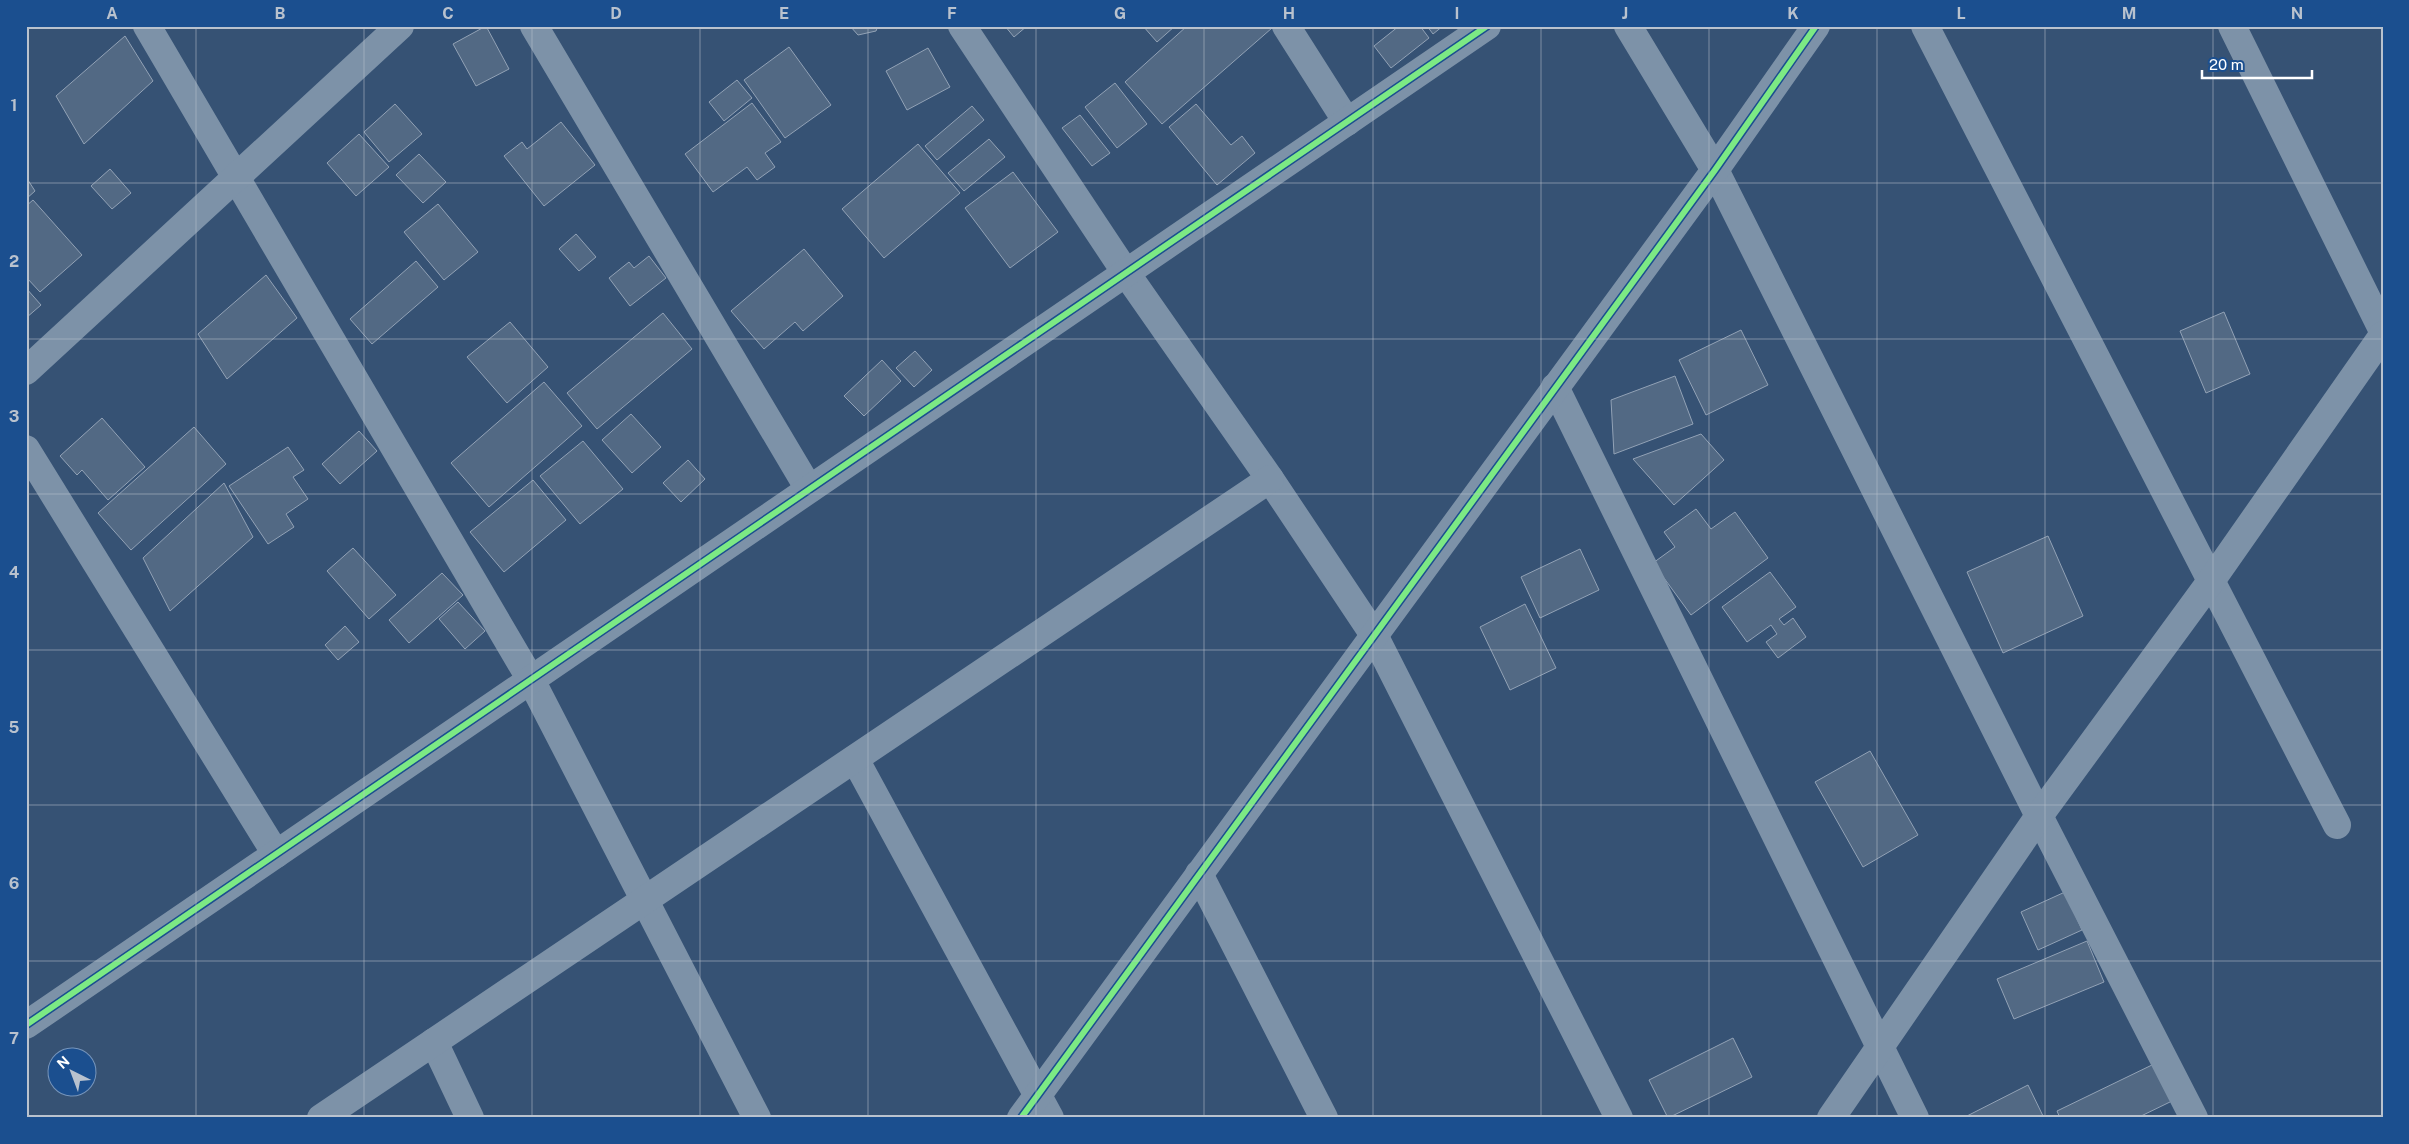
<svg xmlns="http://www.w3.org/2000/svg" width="2409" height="1144" font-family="'Public Sans',sans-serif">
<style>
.building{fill:#526984;stroke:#92a2b6}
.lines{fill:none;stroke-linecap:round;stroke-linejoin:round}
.minor{stroke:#7d92a8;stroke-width:28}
.tertiary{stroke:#7d92a8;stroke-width:28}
.cycleway-casing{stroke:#1b4f8f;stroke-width:9}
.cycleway{stroke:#7ce984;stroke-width:6}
.grid{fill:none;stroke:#b9c2ce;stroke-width:1;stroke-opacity:0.55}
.neatline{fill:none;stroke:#b9c2ce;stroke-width:2}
.grid-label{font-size:16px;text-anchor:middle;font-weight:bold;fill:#b9c2ce}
</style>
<rect width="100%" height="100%" fill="#365274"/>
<!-- building -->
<g class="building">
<polygon points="486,26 509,69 476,86 453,44"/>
<polygon points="850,26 878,26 876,31 858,35"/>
<polygon points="1005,26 1027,26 1014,37"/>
<polygon points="1143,26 1175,26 1157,42"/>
<polygon points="1187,26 1272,28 1162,124 1125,82"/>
<polygon points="1399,26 1420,26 1429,38 1391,68 1374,46"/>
<polygon points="1427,26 1443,26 1433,34"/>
<polygon points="125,36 153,81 84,144 56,96"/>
<polygon points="789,47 831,105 785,138 744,80"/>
<polygon points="928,48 950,87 907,110 886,71"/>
<polygon points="737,80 752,98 724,121 709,102"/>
<polygon points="1115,83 1147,124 1117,148 1085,107"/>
<polygon points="752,103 781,142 765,153 775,167 757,180 747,167 713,192 685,154"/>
<polygon points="395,104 422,134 389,162 364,132"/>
<polygon points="1196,104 1231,145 1242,136 1255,153 1217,185 1169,127"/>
<polygon points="972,106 984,120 937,160 925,146"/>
<polygon points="1080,115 1110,153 1092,166 1062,128"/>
<polygon points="561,122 595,165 544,206 504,156 522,142 527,149"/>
<polygon points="359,134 389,167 356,196 327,163"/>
<polygon points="989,139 1005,157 964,191 948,173"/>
<polygon points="918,144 960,193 884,258 842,209"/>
<polygon points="419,154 446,182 423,203 396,175"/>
<polygon points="110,169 131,193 112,209 91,186"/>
<polygon points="1013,172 1058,232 1010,268 965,208"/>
<polygon points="26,177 35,191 26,199"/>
<polygon points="33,200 82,255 40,292 26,277 26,206"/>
<polygon points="438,204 478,252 444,280 404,232"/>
<polygon points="576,234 596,257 579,271 559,249"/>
<polygon points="804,249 843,296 803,331 795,322 764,349 731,311"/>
<polygon points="649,256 666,278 630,306 609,278 629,262 634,268"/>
<polygon points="416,261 438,287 372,344 350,319"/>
<polygon points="266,275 297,318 227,379 198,334"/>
<polygon points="26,288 41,305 26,318"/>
<polygon points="2224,312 2250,374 2206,393 2180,331"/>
<polygon points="663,313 692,349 597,429 567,393"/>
<polygon points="510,322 548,367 507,403 467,357"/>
<polygon points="1741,330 1768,385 1706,415 1679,360"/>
<polygon points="915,351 932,370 914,387 896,368"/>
<polygon points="882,360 901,381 864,416 844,396"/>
<polygon points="1675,376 1693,424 1614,454 1611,400"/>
<polygon points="544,382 582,426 489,507 451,463"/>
<polygon points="631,414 661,447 632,473 602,440"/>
<polygon points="102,418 145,467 108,500 82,470 77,475 60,456"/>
<polygon points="194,427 226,464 131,550 98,513"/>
<polygon points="359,431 377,451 340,484 322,464"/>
<polygon points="1701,434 1724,460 1674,505 1633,459"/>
<polygon points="583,441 623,489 580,524 540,476"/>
<polygon points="288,447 304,470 293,477 308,499 286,514 294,527 268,544 229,486"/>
<polygon points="688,460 705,479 681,502 663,483"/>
<polygon points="533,480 566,520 504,572 470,532"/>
<polygon points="224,483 253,537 170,611 143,558"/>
<polygon points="1696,509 1711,529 1735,512 1768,558 1691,615 1653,563 1675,547 1664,532"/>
<polygon points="2048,536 2083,616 2003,653 1967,572"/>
<polygon points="353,548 396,595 369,619 327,571"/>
<polygon points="1580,549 1599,590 1540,618 1521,577"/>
<polygon points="1770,572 1796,607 1779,619 1784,625 1793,618 1806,637 1778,658 1766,642 1777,634 1771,625 1747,642 1722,607"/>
<polygon points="442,573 463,595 409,643 389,620"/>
<polygon points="458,602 485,631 465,649 439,619"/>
<polygon points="1525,604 1556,668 1510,690 1480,627"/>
<polygon points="345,626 359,642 338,660 325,645"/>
<polygon points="1870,751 1918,835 1863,867 1815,782"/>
<polygon points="2065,892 2082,930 2038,950 2021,912"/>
<polygon points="2087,941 2104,982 2014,1019 1997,979"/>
<polygon points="1733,1038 1752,1077 1668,1118 1649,1080"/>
<polygon points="2154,1064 2172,1101 2137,1118 2060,1118 2057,1111"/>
<polygon points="2028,1085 2044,1118 1963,1118"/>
</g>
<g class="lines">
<!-- minor -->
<g class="minor">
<polyline points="147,26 531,680 757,1118"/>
<polyline points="534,26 809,489"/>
<polyline points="962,26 1126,273 1270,479 1374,635 1619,1118"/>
<polyline points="1286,26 1347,122"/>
<polyline points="1628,26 1715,170 2039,816 2194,1118"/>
<polyline points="1925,26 2337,825"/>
<polyline points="2232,26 2383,331"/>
<polyline points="26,371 400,26"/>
<polyline points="1555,387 1915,1118"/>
<polyline points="26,449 276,854"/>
<polyline points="855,759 1050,1118"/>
<polyline points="1199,874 1324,1118"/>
<polyline points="26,1025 1487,26"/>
<polyline points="434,1042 470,1118"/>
<polyline points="321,1118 1270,479"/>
<polyline points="1831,1118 2039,816 2211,581 2383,335"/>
</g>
<!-- tertiary -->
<polyline class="tertiary" points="1021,1118 1715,170 1816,26"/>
<!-- cycleway casing -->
<g class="cycleway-casing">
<g id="cycleway">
<polyline points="26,1025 1487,26"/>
<polyline points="1021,1118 1715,170 1816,26"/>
</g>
</g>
<!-- cycleway -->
<use href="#cycleway" class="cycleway"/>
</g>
<!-- grid -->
<path class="grid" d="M196 26V1118M364 26V1118M532 26V1118M700 26V1118M868 26V1118M1036 26V1118M1204 26V1118M1373 26V1118M1541 26V1118M1709 26V1118M1877 26V1118M2045 26V1118M2213 26V1118M26 183H2383M26 339H2383M26 494H2383M26 650H2383M26 805H2383M26 961H2383"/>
<!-- border -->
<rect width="2409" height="1144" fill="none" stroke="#1b4f8f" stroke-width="55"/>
<!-- north arrow -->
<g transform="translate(72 1072) rotate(318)"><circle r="24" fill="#1b4f8f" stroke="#7695bc"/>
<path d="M0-4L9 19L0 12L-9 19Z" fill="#b9c2ce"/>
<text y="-8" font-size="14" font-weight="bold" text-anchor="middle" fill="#ffffff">N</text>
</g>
<!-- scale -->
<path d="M2202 70v8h110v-8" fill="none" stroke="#ffffff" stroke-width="2.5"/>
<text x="2209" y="70" font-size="15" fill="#ffffff" stroke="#1b4f8f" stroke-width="4" paint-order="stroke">20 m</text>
<rect x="28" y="28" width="2354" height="1088" class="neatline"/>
<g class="grid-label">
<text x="112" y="19">A</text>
<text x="280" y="19">B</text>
<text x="448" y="19">C</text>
<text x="616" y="19">D</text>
<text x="784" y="19">E</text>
<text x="952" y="19">F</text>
<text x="1120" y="19">G</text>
<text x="1289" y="19">H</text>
<text x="1457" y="19">I</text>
<text x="1625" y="19">J</text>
<text x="1793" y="19">K</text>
<text x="1961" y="19">L</text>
<text x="2129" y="19">M</text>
<text x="2297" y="19">N</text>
<text x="14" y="111">1</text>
<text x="14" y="267">2</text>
<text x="14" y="422">3</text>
<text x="14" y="578">4</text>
<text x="14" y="733">5</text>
<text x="14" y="889">6</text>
<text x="14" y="1044">7</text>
</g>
</svg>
